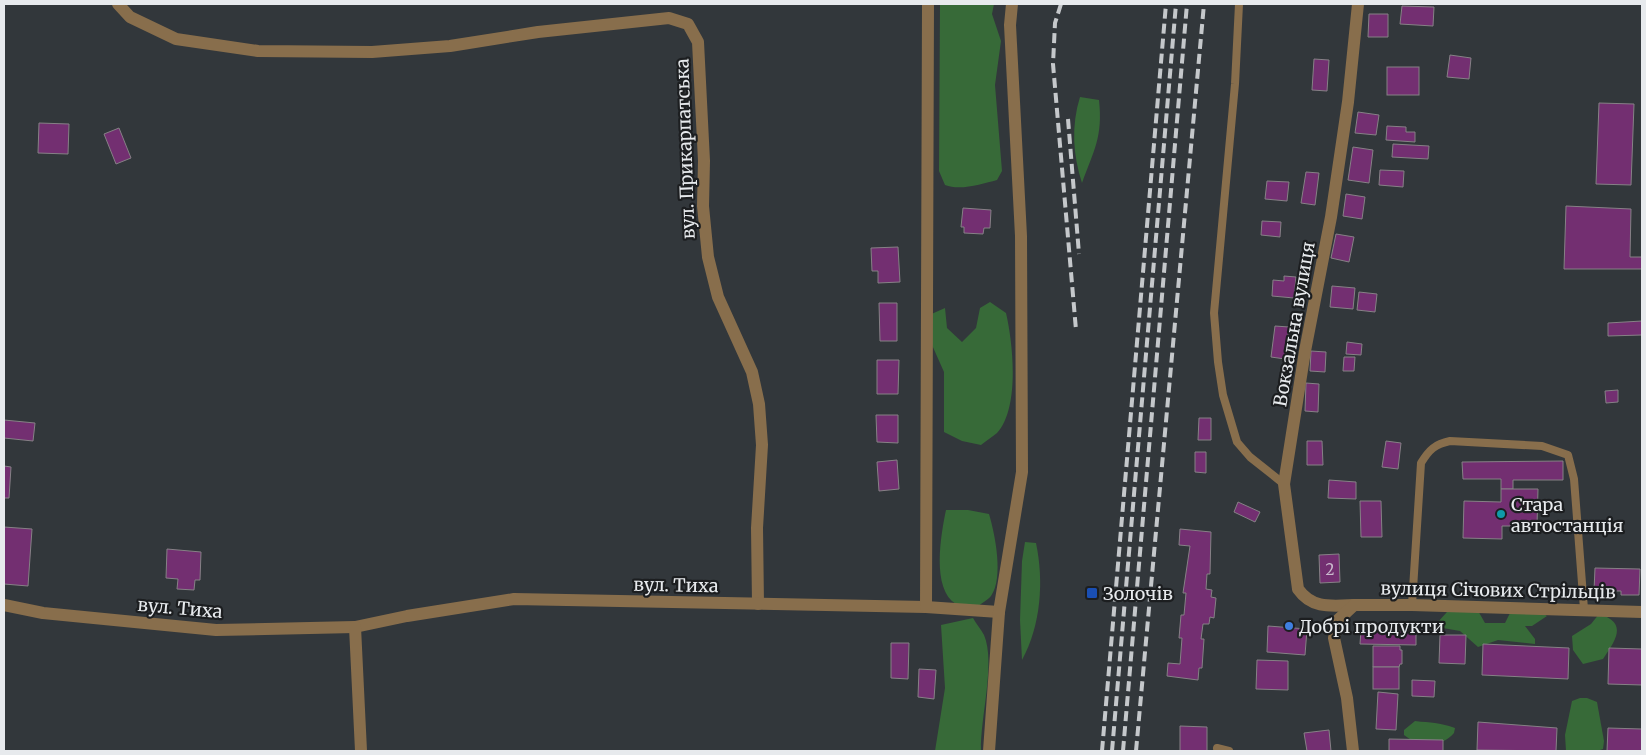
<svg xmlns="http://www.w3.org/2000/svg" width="1646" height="755" font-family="Merriweather,serif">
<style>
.green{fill:#376a38}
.building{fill:#732f71;stroke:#868186}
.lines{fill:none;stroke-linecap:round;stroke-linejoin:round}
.service{stroke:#886e4c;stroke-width:8}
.minor{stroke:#886e4c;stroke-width:12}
.tertiary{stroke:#886e4c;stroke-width:12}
.rail{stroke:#c5c8cb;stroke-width:4;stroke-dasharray:10 5;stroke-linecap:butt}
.culture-dot{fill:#0f9aa8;stroke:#1c1e20;stroke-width:2}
.transit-dot{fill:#1a4fb4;stroke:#1c1e20;stroke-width:2}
.shop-dot{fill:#3f7fe0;stroke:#1c1e20;stroke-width:2}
.labels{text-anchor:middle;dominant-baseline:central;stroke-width:4.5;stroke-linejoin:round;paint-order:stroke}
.number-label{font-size:15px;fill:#cabbce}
.street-label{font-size:18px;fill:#e7eaed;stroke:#1c1e20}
.poi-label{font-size:18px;fill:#e7eaed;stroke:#1c1e20;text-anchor:start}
</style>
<rect width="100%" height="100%" fill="#32373b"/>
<!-- green -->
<g class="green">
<path d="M940 4H994L992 14 1001 41 995 85 1002 171 997 180C982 184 960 191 945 185L939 171Z"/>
<path d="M1080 97 1099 100C1103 137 1094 150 1082 183 1073 155 1071 126 1080 97Z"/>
<path d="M990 302 1006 313C1013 343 1020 408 997 433 992 437 986 441 981 445L962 441 944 432V372L928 336 927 316 945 308 947 328 962 342 976 328 980 308Z"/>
<path d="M946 510H968L989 514C995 534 1004 578 991 596 988 600 980 604 976 608 970 607 961 607 956 604 931 589 941 534 946 510Z"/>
<path d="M1025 542 1036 543C1044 581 1041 625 1022 660L1020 620 1022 561Z"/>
<polygon points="1477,609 1485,623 1505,623 1511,611 1538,611 1547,616 1532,626 1525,626 1535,639 1535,644 1498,640 1478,647 1460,631 1437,627 1437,623 1447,612"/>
<path d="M1599 614C1629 623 1615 641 1603 659L1583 664 1573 650 1572 636 1591 624Z"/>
<path d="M973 618C976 624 981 629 984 635 996 663 980 718 981 751H935L945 688 941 625Z"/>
<polygon points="1580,698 1587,698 1597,702 1604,741 1603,749 1597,751 1566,751 1565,735 1572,701"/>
<path d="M1415 721C1432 723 1438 722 1455 728L1454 733C1441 748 1419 747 1404 735V730Z"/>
</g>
<!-- building -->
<g class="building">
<polygon points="1402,6 1434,7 1433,26 1400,24"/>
<polygon points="1369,14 1388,14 1388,37 1368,37"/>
<polygon points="1450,55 1471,58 1469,79 1447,77"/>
<polygon points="1314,59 1329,60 1327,91 1312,90"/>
<rect x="1387" y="67" width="32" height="28"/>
<polygon points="1599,103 1634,104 1631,185 1596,184"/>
<polygon points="1358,112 1379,115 1376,135 1355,133"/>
<polygon points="39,123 69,124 68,154 38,153"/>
<polygon points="1387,126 1406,127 1406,132 1415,132 1415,142 1386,140"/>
<polygon points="119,128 131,158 116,164 104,134"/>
<polygon points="1393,144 1429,146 1428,159 1392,157"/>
<polygon points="1353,147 1373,150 1369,183 1348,180"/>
<polygon points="1380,170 1404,171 1403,187 1379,185"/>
<polygon points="1306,172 1319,173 1315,205 1301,203"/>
<polygon points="1267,181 1289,182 1287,201 1265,199"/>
<polygon points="1346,194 1365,197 1362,219 1343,216"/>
<polygon points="1566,206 1631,209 1630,257 1642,257 1642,269 1564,269"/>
<polygon points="963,208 991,210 990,228 984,228 983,234 964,233 964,227 961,227"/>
<polygon points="1262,221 1281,222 1280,237 1261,235"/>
<polygon points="1336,234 1354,237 1349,262 1331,258"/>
<polygon points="898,247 900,282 878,283 878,271 872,271 871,248"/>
<polygon points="1284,276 1296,277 1294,298 1272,296 1273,280 1284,281"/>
<polygon points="1332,286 1355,288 1353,309 1330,307"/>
<polygon points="1359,292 1377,294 1375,312 1357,310"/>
<polygon points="879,303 897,303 897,341 880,341"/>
<polygon points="1642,321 1642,335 1608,336 1608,323"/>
<polygon points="1275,326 1289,327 1285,359 1271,357"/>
<polygon points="1347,342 1362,344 1361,355 1346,354"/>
<polygon points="1311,351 1326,352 1325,372 1310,371"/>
<polygon points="1344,357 1355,357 1354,371 1343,371"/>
<polygon points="877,360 899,360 898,394 877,394"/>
<polygon points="1306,383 1319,384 1318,412 1305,411"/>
<polygon points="1618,390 1618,402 1606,403 1605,391"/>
<polygon points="876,415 898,415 898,443 877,442"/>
<polygon points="1199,418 1211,418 1211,440 1198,440"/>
<polygon points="4,420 35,423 33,441 4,438"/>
<polygon points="1307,441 1322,441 1323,465 1307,465"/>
<polygon points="1386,441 1401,443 1398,469 1382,467"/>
<polygon points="1195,452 1206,452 1206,473 1195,472"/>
<polygon points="897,460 899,489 879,491 877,462"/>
<polygon points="1563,461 1563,480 1513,480 1513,489 1501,489 1501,479 1463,479 1462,462"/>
<polygon points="4,466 11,467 9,498 4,498"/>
<polygon points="1329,480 1356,482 1356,499 1328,498"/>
<polygon points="1501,489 1538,489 1537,526 1502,526 1502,539 1463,538 1464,501 1501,502"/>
<polygon points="1360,501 1381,501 1382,537 1361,537"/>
<polygon points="1238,502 1260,512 1255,522 1234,512"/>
<polygon points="4,527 32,529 28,586 4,584"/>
<polygon points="1180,529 1211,532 1210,574 1207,574 1206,589 1212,590 1211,597 1216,598 1214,618 1210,617 1209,624 1203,624 1201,639 1204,639 1202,668 1199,668 1198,680 1167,676 1168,663 1180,664 1182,638 1179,638 1181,615 1184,615 1186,593 1183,593 1190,546 1179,545"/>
<polygon points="167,549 201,552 200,580 195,580 194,590 177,589 178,579 166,578"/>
<polygon points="1339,554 1340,582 1320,583 1319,555"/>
<polygon points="1595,568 1640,569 1639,595 1621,595 1621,591 1594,591"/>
<polygon points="1268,626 1307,629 1305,655 1267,652"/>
<polygon points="1361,630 1416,631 1416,645 1360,644"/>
<polygon points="1440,635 1466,635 1465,664 1439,663"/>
<polygon points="891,643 909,643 908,679 891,678"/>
<polygon points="1483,644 1569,648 1568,679 1482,675"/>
<polygon points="1373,646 1400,646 1400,650 1402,650 1402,664 1400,664 1399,667 1373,667"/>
<polygon points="1609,648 1642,649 1642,685 1608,684"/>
<polygon points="1257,660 1288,661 1288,690 1256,689"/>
<rect x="1373" y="667" width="26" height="22"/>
<polygon points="919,669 936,670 934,699 918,697"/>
<polygon points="1412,680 1435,681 1434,697 1412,696"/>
<polygon points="1378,692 1398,694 1396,730 1376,729"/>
<polygon points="1478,722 1557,728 1556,751 1477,750"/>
<polygon points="1180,726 1207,727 1207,751 1180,751"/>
<polygon points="1608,728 1642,729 1642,751 1607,751"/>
<polygon points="1329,730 1331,751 1307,751 1304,733"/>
<polygon points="1389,739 1443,740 1443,751 1389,751"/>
</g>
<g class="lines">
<!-- service -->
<g class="service">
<polyline points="1239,4 1235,84 1214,313 1218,362 1223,395 1237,442 1250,457 1284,484"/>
<path d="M1412 605 1421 463C1429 450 1435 444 1450 441L1542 446 1568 455 1574 479 1584 609"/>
<polyline points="1217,748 1229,751"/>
</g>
<!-- minor -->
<g class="minor">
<polyline points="118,4 130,17 176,39 258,51 372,52 450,46 538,32 669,18 688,24 698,42 704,161 703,206 708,257 718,297 752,372 759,404 762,445 757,528 758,604"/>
<polyline points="4,605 43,613 216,630 355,627 407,616 514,599 926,607 999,612"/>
<path d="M1354 605C1331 606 1312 609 1298 589L1284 484 1305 351 1331 217 1348 102 1358 4"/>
<polyline points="926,607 928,4"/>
<polyline points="355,627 361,751"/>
<polyline points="989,751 999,612 1022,472 1021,236 1010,25 1012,4"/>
</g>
<!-- tertiary -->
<polyline class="tertiary" points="1353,751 1347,698 1334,638 1338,620 1354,605 1412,605 1642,612"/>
<!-- rail -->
<g class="rail">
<polyline points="1061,4 1055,23 1053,64 1076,330"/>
<polyline points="1068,119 1079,254"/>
<polyline points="1102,751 1166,4"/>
<polyline points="1112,751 1176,4"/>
<polyline points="1123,751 1187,4"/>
<polyline points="1136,751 1204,4"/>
</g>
</g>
<!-- markers -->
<circle class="culture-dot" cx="1501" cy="514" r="5"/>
<rect class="transit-dot" x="1086" y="587" width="12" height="12" rx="2.5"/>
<circle class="shop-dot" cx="1289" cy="626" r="5"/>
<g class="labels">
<!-- number labels -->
<g class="number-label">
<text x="1330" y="569">2</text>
</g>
<!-- street labels -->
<g class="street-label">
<text transform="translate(685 149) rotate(-92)">вул. Прикарпатська</text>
<text transform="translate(1294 324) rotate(-80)">Вокзальна вулиця</text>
<text transform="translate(676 585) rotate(1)">вул. Тиха</text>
<text transform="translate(1498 590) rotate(1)">вулиця Січових Стрільців</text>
<text transform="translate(180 608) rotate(5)">вул. Тиха</text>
</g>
<!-- poi labels -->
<g class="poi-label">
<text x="1511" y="504">Стара<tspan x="1511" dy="21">автостанція</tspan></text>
<text x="1103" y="593">Золочів</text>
<text x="1299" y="626">Добрі продукти</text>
</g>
</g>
<!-- border -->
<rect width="1646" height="755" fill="none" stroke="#e7eaed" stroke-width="10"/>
</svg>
